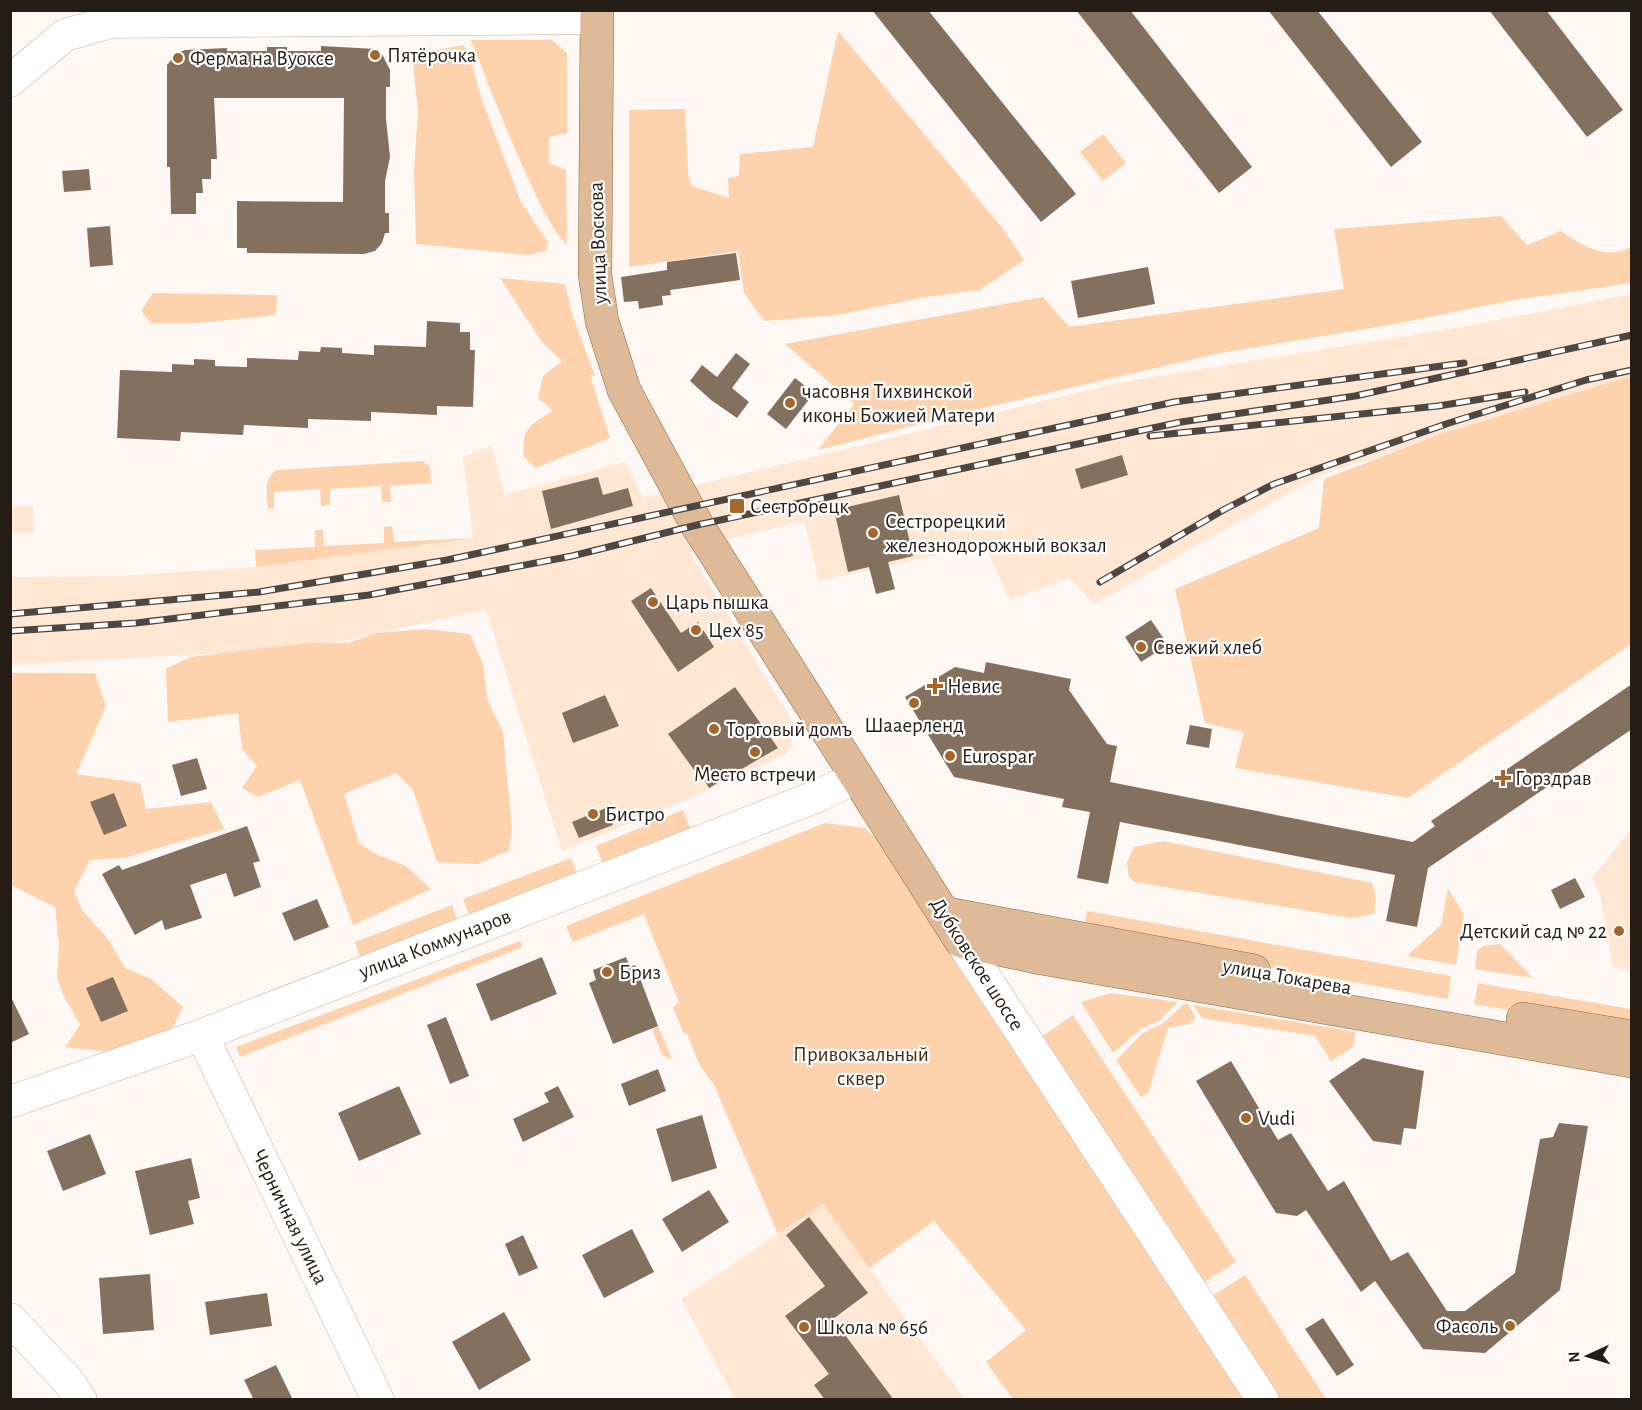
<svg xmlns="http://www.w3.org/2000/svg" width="1642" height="1410" font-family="'Alegreya Sans',sans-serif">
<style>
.built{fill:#ffe7d4}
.green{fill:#fed2ad}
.building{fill:#84705f}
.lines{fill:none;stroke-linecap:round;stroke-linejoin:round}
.minor-casing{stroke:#c8b19f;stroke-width:33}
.major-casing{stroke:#8f653f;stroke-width:34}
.minor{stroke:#fff;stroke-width:32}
.major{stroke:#dfba99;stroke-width:33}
.rail-casing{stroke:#4e4741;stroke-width:7}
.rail{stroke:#fff;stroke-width:4.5;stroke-dasharray:14;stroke-linecap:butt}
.poi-dot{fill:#a4662b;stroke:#fff;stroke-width:2}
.labels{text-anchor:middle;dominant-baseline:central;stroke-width:4.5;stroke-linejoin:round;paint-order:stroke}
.poi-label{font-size:21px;fill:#241c15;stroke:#fff;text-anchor:start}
.street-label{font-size:21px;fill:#241c15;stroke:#fff}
.park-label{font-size:21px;fill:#482b10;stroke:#fff}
</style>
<rect width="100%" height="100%" fill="#fdf8f4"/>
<!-- built -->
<g class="built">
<polygon points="1631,294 1631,376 1323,474 1094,604 1070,578 1010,600 984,545 819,581 804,521 737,537 690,553 797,729 787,753 679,803 562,851 486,610 307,648 11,665 11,577 122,576 256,567 473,538 463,457 492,446 504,495 625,462 643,498 1122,382 1462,327"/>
<polygon points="11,506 33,506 34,533 11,533"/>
<polygon points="1631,829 1632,971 1631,971 1613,967 1600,895 1592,878"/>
<polygon points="823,1204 932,1355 965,1399 735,1399 681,1299"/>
</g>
<!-- green -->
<g class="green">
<polygon points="838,31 1004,230 1024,260 980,290 926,297 837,315 764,321 744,293 738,251 629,267 629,110 685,109 688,174 692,186 729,198 728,178 739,176 740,154 813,147"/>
<path d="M471 40H552L567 53V133L549 137V163L566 170 567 244C544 231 484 73 471 40Z"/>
<polygon points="463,45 469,52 481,97 521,202 548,242 546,251 528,255 416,244 414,170 418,112 413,63 416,54"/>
<polygon points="1103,134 1126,163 1103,181 1080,152"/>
<path d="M1501 216 1527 245 1561 231C1583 246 1606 261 1631 247V283L1508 301 1395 324 1220 353 975 410 818 450 854 404 785 344 1043 297 1069 327 1344 289 1334 229Z"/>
<path d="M500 278 565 284 573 317 595 376 590 375 610 438 536 468 524 457C521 428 530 425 553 411L538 398 543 376 562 361 542 342Z"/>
<polygon points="153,293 277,295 276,315 198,323 150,323 141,311"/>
<polygon points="1631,376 1631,644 1408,798 1235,768 1244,732 1205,723 1175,589 1319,528 1324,479 1441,434"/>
<path d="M423 461 430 467 431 483 390 486 391 502H382L381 486 330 489V505L321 506 320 489 274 492V508L268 509C267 494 263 478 277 470Z"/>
<polygon points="392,526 394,542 473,538 256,567 255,550 315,547 315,530 323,530 324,546 384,543 384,527"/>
<polygon points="425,629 470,634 483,664 487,699 503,732 512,828 509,851 477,864 437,862 413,790 396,773 344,794 359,843 376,854 406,866 431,889 353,925 300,780 258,797 242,788 257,766 242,749 238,713 168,722 166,669 191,657 308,643 348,643 377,633"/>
<polygon points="10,673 95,673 106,706 76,774 140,783 146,809 211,802 224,829 124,858 90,860 74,891 82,910 108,939 125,968 151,979 183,1007 169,1035 111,1052 65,1047 80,1025 63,995 57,977 59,945 55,907 11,885"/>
<polygon points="683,810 690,828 603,864 596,846"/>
<polygon points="825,823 865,828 882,844 1247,1399 1013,1399 986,1362 1026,1330 934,1221 869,1268 823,1204 778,1234 714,1085 699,1064 687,1033 684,1034 673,1007 679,1003 644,914 573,942 566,926"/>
<polygon points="1163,841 1372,883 1376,896 1374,914 1351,918 1134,882 1129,877 1127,863 1134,847"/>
<polygon points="571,858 577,873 469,915 463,899"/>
<polygon points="1448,888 1464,915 1456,965 1407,956 1441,925"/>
<polygon points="452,905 457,920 360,957 355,942"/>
<polygon points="1087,911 1451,976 1448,999 1083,934"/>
<polygon points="520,941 523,947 240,1057 236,1047"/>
<polygon points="1500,944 1533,978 1475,969 1477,951 1483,946"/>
<polygon points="1478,983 1631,1009 1631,1031 1474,1004"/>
<polygon points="1111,993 1178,1002 1159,1021 1142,1028 1113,1053 1081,1002"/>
<polygon points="1184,1004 1188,1004 1196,1018 1189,1024 1168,1028 1148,1093 1141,1097 1116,1060 1143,1033 1162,1024"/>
<polygon points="1193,1005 1356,1032 1353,1047 1331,1061 1315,1036 1202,1018"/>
<polygon points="1073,1015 1236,1262 1198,1286 1037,1040"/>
<polygon points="658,1026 672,1059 662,1055 652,1029"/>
<polygon points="1245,1275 1326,1399 1271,1399 1206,1300"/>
</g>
<!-- building -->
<g class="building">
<polygon points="872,10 928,10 1076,194 1041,222"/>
<polygon points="1076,10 1130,10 1252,167 1219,193"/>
<polygon points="1268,10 1317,10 1422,142 1391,167"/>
<polygon points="1489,10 1546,10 1623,110 1587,137"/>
<polygon points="321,46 376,49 382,54 390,70 390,87 386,87 386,119 390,157 385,181 385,213 389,213 389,233 385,233 382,243 375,251 364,254 247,253 247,248 237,248 237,201 343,202 344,98 214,98 217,159 211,159 211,179 202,179 203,193 196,193 196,214 171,214 170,167 167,167 167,65 177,53 185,50 227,48 227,51 267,51 267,47 287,47 287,51 321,51"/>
<polygon points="89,169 91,190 64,192 62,171"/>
<polygon points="110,226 113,265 90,267 87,228"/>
<polygon points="736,253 740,280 670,290 671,295 662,296 663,305 639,309 638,301 624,302 621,277 667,270 667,262"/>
<polygon points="1148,267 1155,304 1078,318 1071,281"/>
<polygon points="427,321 460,323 460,332 470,332 470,350 475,350 473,407 437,406 437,415 371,412 371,421 308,419 308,428 244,425 243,435 181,432 180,441 117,438 120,370 172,372 172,364 194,365 194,359 215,360 215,366 247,367 247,358 298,360 299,351 320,352 321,347 342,348 342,353 374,355 374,345 426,347"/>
<polygon points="736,353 750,364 732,388 749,402 737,418 711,400 690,381 702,365 717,377"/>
<polygon points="795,378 814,393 786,429 767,414"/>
<polygon points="1122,455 1128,475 1081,489 1075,469"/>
<polygon points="598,477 603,495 628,488 633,506 551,529 542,491"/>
<polygon points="899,495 913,556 888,562 895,589 876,594 869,567 848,572 834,510"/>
<polygon points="651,588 681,633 698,622 714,647 678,672 631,601"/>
<polygon points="1151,620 1168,645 1141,662 1125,637"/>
<polygon points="986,662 1071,679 1069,690 1107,744 1117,746 1110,782 1413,842 1435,826 1431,821 1632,684 1632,729 1428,868 1417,927 1386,921 1395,875 1120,822 1108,884 1077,878 1090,812 1062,807 1064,799 954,777 905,697 955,667 984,673"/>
<polygon points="735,687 778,748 709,788 697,768 694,770 668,734"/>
<polygon points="605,695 619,726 573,743 562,713"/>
<polygon points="1190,725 1212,729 1209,748 1186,744"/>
<polygon points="197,758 207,789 181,796 172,765"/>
<polygon points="114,793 127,826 104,835 90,802"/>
<polygon points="606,808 613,825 579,838 572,822"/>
<polygon points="247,826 260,861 253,863 261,887 234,897 226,873 190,885 202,918 165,930 162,920 135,935 102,874 119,865 122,870"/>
<polygon points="1575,878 1585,897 1560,909 1551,890"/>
<polygon points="317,899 329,927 294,941 282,913"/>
<polygon points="542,957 557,994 491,1021 476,984"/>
<polygon points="626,957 630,967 635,965 658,1026 613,1044 589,983 596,980 593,970"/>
<polygon points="113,977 128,1011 101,1022 86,988"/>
<polygon points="10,995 29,1034 10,1043"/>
<polygon points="446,1017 469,1076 450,1084 427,1025"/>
<polygon points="1363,1058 1424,1071 1416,1129 1404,1128 1401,1145 1373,1141 1329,1081"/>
<polygon points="1231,1061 1278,1140 1291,1133 1328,1191 1344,1181 1391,1261 1408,1252 1447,1311 1465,1311 1515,1273 1540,1139 1553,1137 1559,1123 1588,1126 1560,1290 1485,1353 1423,1349 1375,1281 1361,1292 1306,1210 1297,1216 1276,1213 1196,1081"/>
<polygon points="658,1069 666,1091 629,1106 621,1084"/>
<polygon points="399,1086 421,1134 359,1161 338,1113"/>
<polygon points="558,1086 574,1117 523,1142 513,1119 549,1102 544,1093"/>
<polygon points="702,1115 717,1168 672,1182 656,1129"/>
<polygon points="90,1134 106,1174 63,1191 47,1151"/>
<polygon points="191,1158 200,1198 188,1201 194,1224 150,1235 135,1171"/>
<polygon points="709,1190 729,1222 682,1252 662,1219"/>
<polygon points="809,1217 868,1293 833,1319 894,1400 825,1400 814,1385 829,1374 785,1316 825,1286 786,1235"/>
<polygon points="632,1229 654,1272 604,1298 582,1255"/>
<polygon points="523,1235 538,1268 519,1276 505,1244"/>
<polygon points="150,1274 154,1330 103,1334 99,1278"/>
<polygon points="267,1293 272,1326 210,1335 205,1302"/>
<polygon points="504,1312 531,1360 479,1390 452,1342"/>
<polygon points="1323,1318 1354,1365 1337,1376 1305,1329"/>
<polygon points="276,1365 293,1400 254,1400 244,1380"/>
</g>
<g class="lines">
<!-- minor casing -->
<g class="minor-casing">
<g id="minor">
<polyline points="10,81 65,35 111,22 597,18"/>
<polyline points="961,941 1263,1400"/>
<polyline points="202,1035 378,1400"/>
<polyline points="10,1102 202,1035 820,795 857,777"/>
<polyline points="10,1319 69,1382 81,1400"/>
</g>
</g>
<!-- major casing -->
<g class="major-casing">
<g id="major">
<polyline points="597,10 595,275 602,321 624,390 697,525 961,941 1036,957 1632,1061"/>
<polyline points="943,913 1254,971"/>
<polyline points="1523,1019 1632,1037"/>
</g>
</g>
<!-- minor -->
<use href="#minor" class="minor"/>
<!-- major -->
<use href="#major" class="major"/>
<!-- rail casing -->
<g class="rail-casing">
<g id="rail">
<polyline points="1150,436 1438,406 1525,392"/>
<polyline points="1100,582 1225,509 1274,484 1449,423 1586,380 1632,370"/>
<polyline points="10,614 259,592 447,560 1174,402 1464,363"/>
<polyline points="10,631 136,623 369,595 572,556 697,525 1181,422 1355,396 1632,335"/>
</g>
</g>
<!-- rail -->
<use href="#rail" class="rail"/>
</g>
<!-- markers -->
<g class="poi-dot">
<circle cx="375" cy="55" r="6"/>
<circle cx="178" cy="58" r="6"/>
<circle cx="790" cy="403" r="6"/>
<rect x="729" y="498" width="16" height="16" rx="3"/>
<circle cx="873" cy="533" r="6"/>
<circle cx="653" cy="602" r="6"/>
<circle cx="696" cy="630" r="6"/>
<circle cx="1141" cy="647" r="6"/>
<path d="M932 677h6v6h6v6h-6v6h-6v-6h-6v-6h6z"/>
<circle cx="914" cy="703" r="6"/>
<circle cx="714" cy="729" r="6"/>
<circle cx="755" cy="752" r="6"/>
<circle cx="950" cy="756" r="6"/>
<path d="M1500 769h6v6h6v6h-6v6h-6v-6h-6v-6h6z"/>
<circle cx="593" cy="814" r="6"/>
<circle cx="1619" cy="931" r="6"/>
<circle cx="607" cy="972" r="6"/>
<circle cx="1246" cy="1118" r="6"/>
<circle cx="1510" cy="1326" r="6"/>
<circle cx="804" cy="1327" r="6"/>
</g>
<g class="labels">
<!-- poi labels -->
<g class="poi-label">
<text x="387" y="55">Пятёрочка</text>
<text x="190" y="58">Ферма на Вуоксе</text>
<text x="802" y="391">часовня Тихвинской<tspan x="802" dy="24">иконы Божией Матери</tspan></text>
<text x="750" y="506">Сестрорецк</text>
<text x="885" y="521">Сестрорецкий<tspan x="885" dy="24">железнодорожный вокзал</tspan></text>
<text x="665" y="602">Царь пышка</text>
<text x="708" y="630">Цех 85</text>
<text x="1153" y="647">Свежий хлеб</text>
<text x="947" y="686">Невис</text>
<text x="914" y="725" text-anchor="middle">Шааерленд</text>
<text x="726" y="729">Торговый домъ</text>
<text x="962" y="756">Eurospar</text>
<text x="755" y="774" text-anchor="middle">Место встречи</text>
<text x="1515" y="778">Горздрав</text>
<text x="605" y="814">Бистро</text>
<text x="1607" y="931" text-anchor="end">Детский сад № 22</text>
<text x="619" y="972">Бриз</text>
<text x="1258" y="1118">Vudi</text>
<text x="1498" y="1326" text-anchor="end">Фасоль</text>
<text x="816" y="1327">Школа № 656</text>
</g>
<!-- street labels -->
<g class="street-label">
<text transform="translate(598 243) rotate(-92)">улица Воскова</text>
<text transform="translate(435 944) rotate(-21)">улица Коммунаров</text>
<text transform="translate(977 964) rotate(57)">Дубковское шоссе</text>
<text transform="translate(1287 977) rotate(10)">улица Токарева</text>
<text transform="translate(290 1217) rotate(64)">Черничная улица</text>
</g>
<!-- park labels -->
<g class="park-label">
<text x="861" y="1054">Привокзальный<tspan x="861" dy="24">сквер</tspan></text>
</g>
</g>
<!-- border -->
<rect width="1642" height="1410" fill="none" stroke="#241c15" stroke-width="24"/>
<!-- north arrow -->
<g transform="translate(1588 1356) rotate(266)" stroke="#ffffff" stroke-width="4.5" paint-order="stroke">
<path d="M0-4.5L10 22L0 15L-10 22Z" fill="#241c15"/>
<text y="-9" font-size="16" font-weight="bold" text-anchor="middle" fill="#241c15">N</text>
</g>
</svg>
